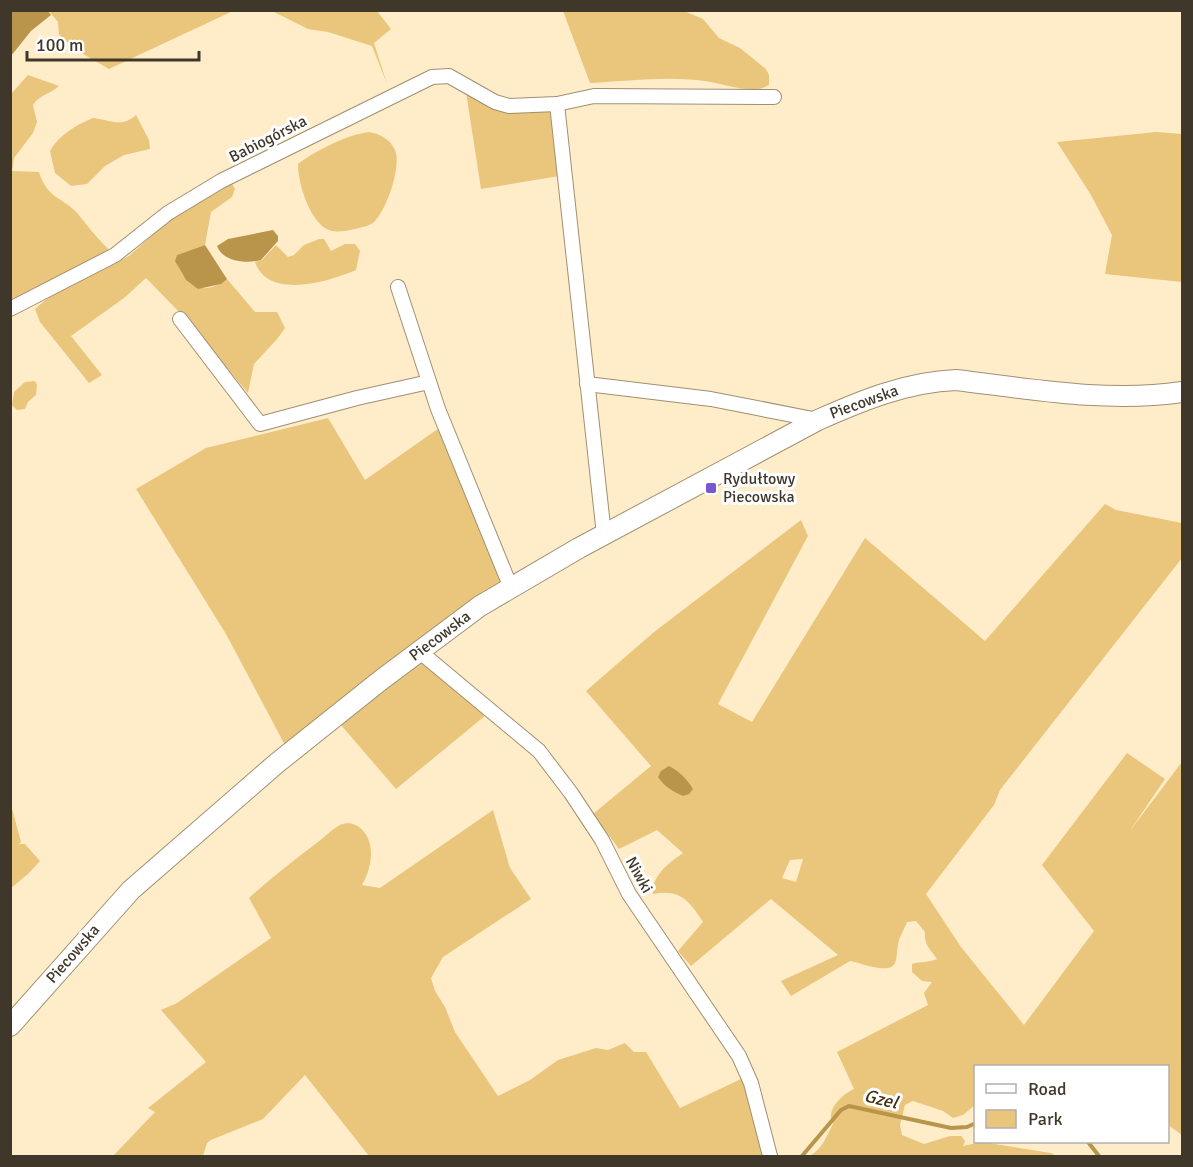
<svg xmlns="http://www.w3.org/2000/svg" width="1193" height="1167" font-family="Signika,sans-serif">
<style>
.green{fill:#eac57c;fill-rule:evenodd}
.water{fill:#b9954c}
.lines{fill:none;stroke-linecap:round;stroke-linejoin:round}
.stream{stroke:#b9954c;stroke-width:4}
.street-casing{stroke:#a08f70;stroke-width:16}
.secondary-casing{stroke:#a08f70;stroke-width:22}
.street{stroke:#fff;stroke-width:14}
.secondary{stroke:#fff;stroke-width:20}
.poi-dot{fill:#7955cf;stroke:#fff;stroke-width:2}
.labels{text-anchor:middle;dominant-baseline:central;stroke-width:6;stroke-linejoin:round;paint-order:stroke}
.street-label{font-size:16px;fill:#3f382a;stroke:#fff}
.poi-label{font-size:16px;fill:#3f382a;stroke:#fff;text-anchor:start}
.water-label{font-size:18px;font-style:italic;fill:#413111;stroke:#fff}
</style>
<rect width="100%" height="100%" fill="#ffedca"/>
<!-- green -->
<g class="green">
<polygon points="49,11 233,11 109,69 85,55 63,39 59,34 58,22"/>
<polygon points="272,11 377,11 391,29 374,43 387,84 372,46 328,32 308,29"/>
<path d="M563 11H684L703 19 719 38 740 48 766 69 769 75V85C753 95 728 85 711 82 672 75 630 81 590 83Z"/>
<path d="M28 75 59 86C50 94 39 95 33 105L37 122 33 133 14 158 12 171 39 172C47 199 62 196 78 214 88 227 98 239 110 251L11 304V94Z"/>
<polygon points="466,92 553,111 559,176 481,189"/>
<path d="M136 115 149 140 150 149 124 155 105 166 87 184 71 186 55 173 50 151C59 135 76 125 93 118 110 120 122 128 136 115Z"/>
<path d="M369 132C380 134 390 139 395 150 402 166 386 212 373 223 367 227 357 228 351 230 346 231 337 232 332 231 310 226 298 183 298 164 317 150 346 135 369 132Z"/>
<polygon points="1156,132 1182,134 1182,282 1105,274 1112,235 1091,195 1057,142"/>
<path d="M230 180 235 189 232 197 211 212 205 245 177 255 176 261C186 287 202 297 227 279L255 312H277L285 328 278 338 254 364 248 393 185 318 146 278 124 298 71 336 102 375 89 383 40 322 35 309 50 296 129 256 171 219 195 205Z"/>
<path d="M319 239H324L331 251 345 244H355L360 251 356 270C328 282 268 300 255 262L262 260 276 245 288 257 294 255 304 245Z"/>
<polygon points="35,381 37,385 36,395 28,402 25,409 17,410 12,405 14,392 25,382"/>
<polygon points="328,418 365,480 442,426 511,588 427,657 486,715 396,789 341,725 286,747 226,634 136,489 206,448"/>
<path d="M1105 504 1116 510 1182 523V558L1000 790 994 805 926 894 961 947 1024 1025 1094 931 1042 865 1127 753 1165 779 1129 832 1182 762V1135L1168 1125V1066H976L975 1105 963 1115 953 1118 943 1111 913 1101 905 1105 900 1125 902 1135 924 1144 950 1136H961L965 1141 963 1146 982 1142 1051 1153 1056 1156H809C822 1150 826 1137 833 1124 833 1124 830 1115 831 1115 832 1104 845 1093 854 1089L837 1052 928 1005 924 993 932 982 922 981 912 972V964C921 961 928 963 937 959 930 949 924 945 925 932L916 921 907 922C905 928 901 934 899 940 894 957 903 973 873 967 865 966 858 962 850 961L791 996 781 981 838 955 771 899 691 966 678 951 703 922C689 901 681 889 653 894 651 876 670 862 683 853L657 830 619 849 593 814 651 766 586 691 654 632 801 520 808 536 718 704 752 722 865 538 985 641ZM803 859 796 882 782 878 790 860Z"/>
<polygon points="11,805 21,842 19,844 25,844 40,861 28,874 11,888"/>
<path d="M493 810 510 868 531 899 443 957 431 978 435 991 445 1007 455 1032 498 1096 530 1080 558 1060 596 1048 608 1050 625 1043 634 1052H646L680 1108 743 1078 763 1156H369L305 1075 263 1119 211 1140 207 1143 203 1156H113L155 1112 148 1108 206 1062 161 1010 177 1003 271 938 249 898C271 878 294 860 318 842 325 837 332 829 340 825 353 819 365 829 369 841 374 855 369 873 362 885L380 888Z"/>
</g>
<!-- water -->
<g class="water">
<polygon points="11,10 48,11 51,15 31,31 11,56"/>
<path d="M273 230 278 236V241L261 260C247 264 223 262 217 246L228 239Z"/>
<polygon points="205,245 227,279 221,284 198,289 186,280 175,261 177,255"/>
<path d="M669 766C680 772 686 778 693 789L689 794 683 796C672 791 664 786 658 777L661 771Z"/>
</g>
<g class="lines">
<!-- stream -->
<g class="stream">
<polyline points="1088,1142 1099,1156"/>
<polyline points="802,1156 841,1110 849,1106 951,1128 967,1127 976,1123"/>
</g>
<!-- street casing -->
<g class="street-casing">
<g id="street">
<polyline points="557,104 604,535"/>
<polyline points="398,287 438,409 511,588"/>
<polyline points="10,309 115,255 168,213 221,181 432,77 449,76 495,102 509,106 557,104 594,96 774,97"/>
<polyline points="180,319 260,424 357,398 429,382"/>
<polyline points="587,384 711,399 818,420"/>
<polyline points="419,651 539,751 571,793 602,840 629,894 739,1056 751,1083 770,1156"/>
</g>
</g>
<!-- secondary casing -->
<g class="secondary-casing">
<path id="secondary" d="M10 1026 131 890 277 763 381 680 480 606 579 548 818 420C863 400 907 382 956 380 1031 389 1107 403 1182 392"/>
</g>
<!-- street -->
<use href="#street" class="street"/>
<!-- secondary -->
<use href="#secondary" class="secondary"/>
</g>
<!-- markers -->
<rect class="poi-dot" x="705" y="482" width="12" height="12" rx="3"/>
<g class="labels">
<!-- street labels -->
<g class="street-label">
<text transform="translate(268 139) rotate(-27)">Babiogórska</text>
<text transform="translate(864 402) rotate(-20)">Piecowska</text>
<text transform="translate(440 636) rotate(-37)">Piecowska</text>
<text transform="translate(639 875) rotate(61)">Niwki</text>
<text transform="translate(73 954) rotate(-49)">Piecowska</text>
</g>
<!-- poi labels -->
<g class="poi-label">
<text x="723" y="479">Rydułtowy<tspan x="723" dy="18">Piecowska</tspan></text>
</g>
<!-- water labels -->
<g class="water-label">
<text transform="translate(881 1099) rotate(13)">Gzel</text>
</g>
</g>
<!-- border -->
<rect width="1193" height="1167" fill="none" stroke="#3f382a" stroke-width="24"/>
<!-- legend -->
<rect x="974" y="1065" width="195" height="78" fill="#ffffff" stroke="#b2afaa" stroke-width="1.5"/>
<rect x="986" y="1084" width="30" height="9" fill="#ffffff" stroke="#b2afaa" stroke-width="1.5"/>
<text x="1028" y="1095" font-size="18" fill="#3f382a">Road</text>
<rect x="986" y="1110" width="30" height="18" fill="#eac57c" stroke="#b2afaa" stroke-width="1.5"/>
<text x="1028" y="1125" font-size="18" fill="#3f382a">Park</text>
<!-- scale -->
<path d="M27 51v9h172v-9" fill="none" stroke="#3f382a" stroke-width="3"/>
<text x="36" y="51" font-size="18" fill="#3f382a" stroke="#ffffff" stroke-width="4.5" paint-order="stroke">100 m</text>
</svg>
